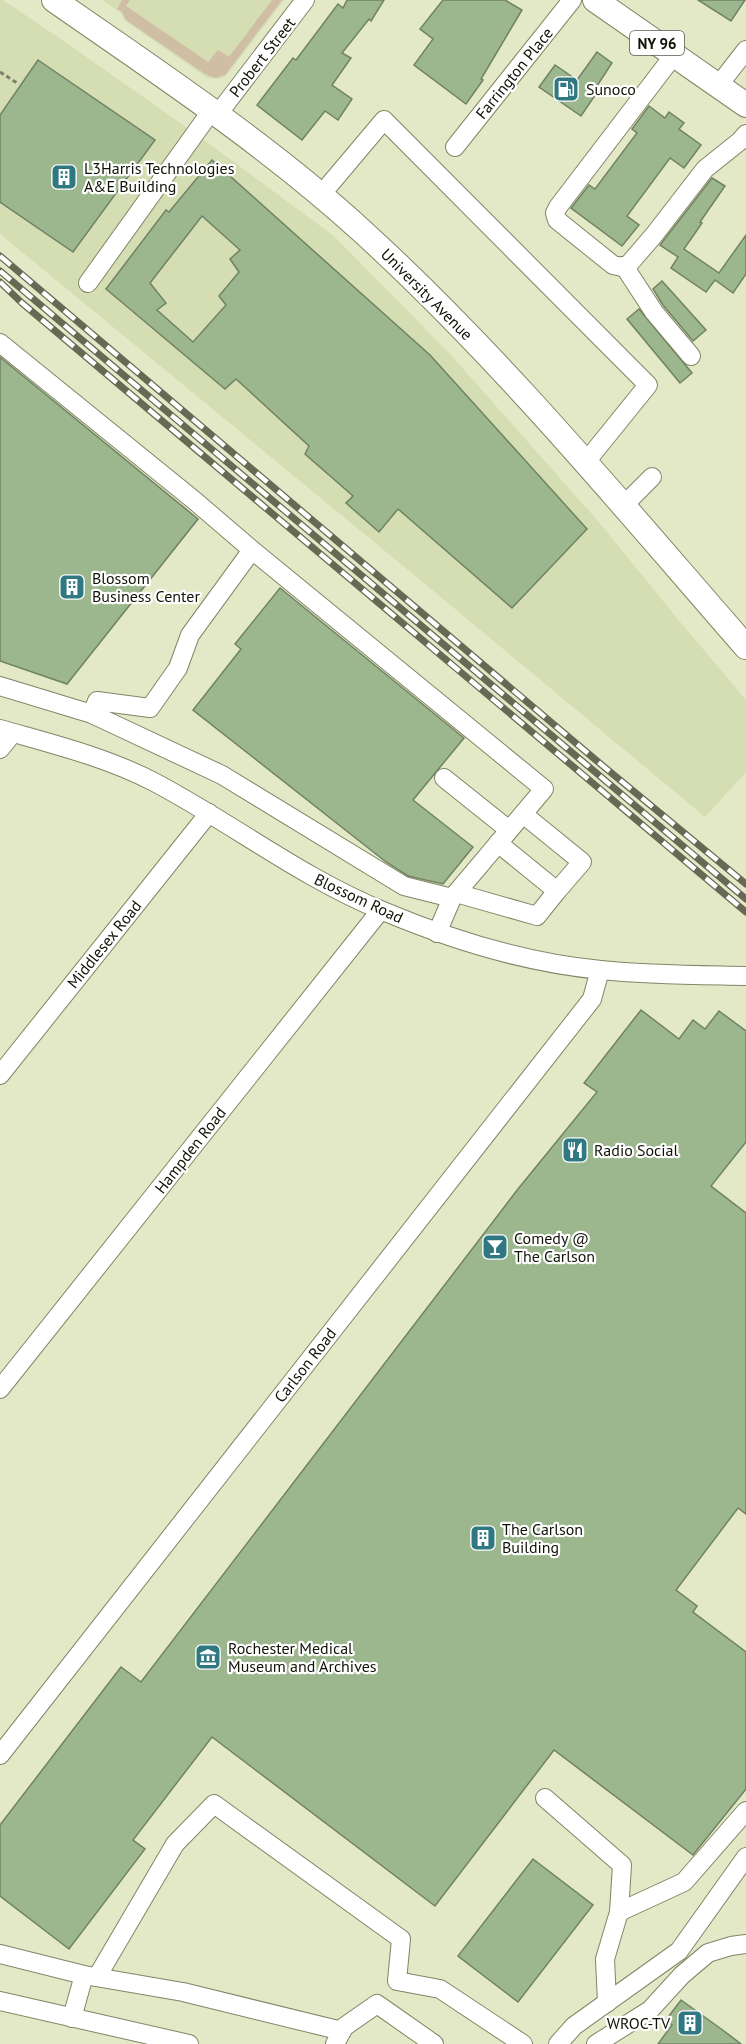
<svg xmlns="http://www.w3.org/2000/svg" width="746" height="2044" font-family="'PT Sans',sans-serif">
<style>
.built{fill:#d5ddb3}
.green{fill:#cfbea3}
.building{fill:#9cb68d;stroke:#708265;stroke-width:1.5;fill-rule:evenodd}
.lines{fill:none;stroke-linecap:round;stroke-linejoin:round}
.minor-casing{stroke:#808666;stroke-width:20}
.major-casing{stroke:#808666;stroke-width:26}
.path{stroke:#7d8169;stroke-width:3;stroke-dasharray:4.5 3;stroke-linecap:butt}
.minor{stroke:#fff;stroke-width:18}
.major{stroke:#fff;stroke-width:24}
.rail-casing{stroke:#666954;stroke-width:7}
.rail{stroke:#fff;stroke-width:4.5;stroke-dasharray:14;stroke-linecap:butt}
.labels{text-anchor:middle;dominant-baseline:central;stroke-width:4.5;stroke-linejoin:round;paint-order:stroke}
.shield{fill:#fff;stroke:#585951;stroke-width:1.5}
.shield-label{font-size:15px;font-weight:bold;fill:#101206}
.street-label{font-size:16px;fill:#101206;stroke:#fff}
.poi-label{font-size:16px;fill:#101206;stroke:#fff;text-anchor:start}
</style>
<rect width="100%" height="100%" fill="#e3e9c6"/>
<!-- built -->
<g class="built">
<polygon points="0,0 3,0 71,46 200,137 334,236 450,354 598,521 676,617 746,700 746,772 705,817 425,584 0,234"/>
<polygon points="102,0 284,0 226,76 219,79 207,78 124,20 121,13"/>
</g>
<!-- green -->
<polygon class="green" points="122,0 130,0 126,6 208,62 218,50 229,57 272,0 282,0 225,75 215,78 205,74 126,20 122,12 117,9"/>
<!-- building -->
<g class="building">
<polygon points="347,0 384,0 371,21 369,19 342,53 351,58 332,85 352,99 338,120 325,111 302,140 257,105 293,58 296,60 338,4 343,8"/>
<polygon points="443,0 505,0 522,10 481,79 483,80 466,104 414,65 433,39 420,29"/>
<polygon points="698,0 745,0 731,21"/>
<polygon points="597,52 612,63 593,92 596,94 581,116 539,87 555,65 577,80"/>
<polygon points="38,60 155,140 73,252 0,202 0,115"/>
<polygon points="649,106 665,118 669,112 684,123 679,129 701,145 684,168 670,158 627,216 639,225 622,246 571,208 589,185 595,189 637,133 632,129"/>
<path d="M212 160 430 355 587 529 512 608 398 509 379 532 346 503 353 496 305 454 309 446 236 379 225 389 106 289 166 210 169 212ZM202 216 240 250 230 259 239 272 219 296 226 305 193 342 157 310 166 303 150 283Z"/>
<polygon points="712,178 725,186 700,222 702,223 684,249 719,273 746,235 746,274 733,293 715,280 706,292 671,268 678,257 660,245"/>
<polygon points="662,281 706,330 693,341 663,305 653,289"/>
<polygon points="639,309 692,373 680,383 627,319"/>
<polygon points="0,357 198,519 67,684 0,661"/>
<polygon points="280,588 464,738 413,800 473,847 443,884 408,876 386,862 193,710 241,649 235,644"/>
<polygon points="641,1010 679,1039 693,1020 705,1029 719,1011 746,1031 746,1142 711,1186 746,1213 746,1514 738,1508 676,1590 697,1606 693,1612 746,1652 746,1789 693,1855 554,1750 435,1906 212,1737 133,1840 145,1849 69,1949 0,1896 0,1825 121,1667 141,1682 518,1189 597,1092 584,1083"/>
<polygon points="533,1859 593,1905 518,2002 458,1956"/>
<polygon points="681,2000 724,2031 741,2044 658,2044 672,2025 666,2020"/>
</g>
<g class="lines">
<!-- minor casing -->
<g class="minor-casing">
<g id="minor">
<polyline points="674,55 558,207 555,213 557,220 613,265 622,267 629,264 654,235 705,169 740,141 746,134"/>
<polyline points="718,86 746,50"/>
<polyline points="218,114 305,0"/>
<polyline points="455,147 572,0"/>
<polyline points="320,196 384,120 648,385 585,463"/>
<polyline points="624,266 654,312 691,356"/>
<polyline points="88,283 212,110"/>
<polyline points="0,343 195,501 252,550"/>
<polyline points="623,506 652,477"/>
<polyline points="0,686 92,714"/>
<path d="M0 729C52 744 106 757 154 782 232 823 302 878 383 911 452 940 526 963 601 970 649 975 698 975 746 976"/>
<polyline points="0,749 13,733"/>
<polyline points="444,778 509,830"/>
<polyline points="498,843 557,891 582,862 523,814"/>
<polyline points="456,893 537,916 557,891"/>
<polyline points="437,933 452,898 544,789 252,550 190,635 178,668 150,708 97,701 92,714 222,775 404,886 452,898"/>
<polyline points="0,1075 209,813"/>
<polyline points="0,1389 380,911"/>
<polyline points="0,1755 592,999 600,970"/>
<polyline points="545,1798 622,1865 619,1912 605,1959 607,2003"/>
<polyline points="619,1912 684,1882 746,1811"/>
<polyline points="0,1954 84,1975"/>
<polyline points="97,1977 175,1844 214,1804 401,1939 397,1981 440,1989 523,2044"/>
<polyline points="0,2001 189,2044"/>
<polyline points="72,2018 84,1975 183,1992 342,2031"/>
<polyline points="335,2044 344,2027 377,2004 434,2044"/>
<polyline points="558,2044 574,2026 679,1951 746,1857"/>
<polyline points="596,2044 650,2010 682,1975 708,1953 731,1946 746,1944"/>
</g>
</g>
<!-- major casing -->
<g class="major-casing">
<g id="major">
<path d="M54 0C160 74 268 145 363 232 502 359 622 505 746 647"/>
<polyline points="595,0 746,105"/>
</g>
</g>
<!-- path -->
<polyline class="path" points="0,72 17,83"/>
<!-- minor -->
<use href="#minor" class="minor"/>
<!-- major -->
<use href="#major" class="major"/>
<!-- rail casing -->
<g class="rail-casing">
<g id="rail">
<polyline points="0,256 597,761 746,884"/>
<polyline points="0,271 746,899"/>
<polyline points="0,282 22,303 746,912"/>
</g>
</g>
<!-- rail -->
<use href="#rail" class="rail"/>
</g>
<!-- icons -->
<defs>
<g id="fuel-square" transform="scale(1.35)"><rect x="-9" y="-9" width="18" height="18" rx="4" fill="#307881" stroke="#fff"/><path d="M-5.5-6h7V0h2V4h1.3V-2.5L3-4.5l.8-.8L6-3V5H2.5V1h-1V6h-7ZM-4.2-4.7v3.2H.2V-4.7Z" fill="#fff"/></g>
<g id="building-square" transform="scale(1.35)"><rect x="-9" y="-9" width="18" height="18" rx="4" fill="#307881" stroke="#fff"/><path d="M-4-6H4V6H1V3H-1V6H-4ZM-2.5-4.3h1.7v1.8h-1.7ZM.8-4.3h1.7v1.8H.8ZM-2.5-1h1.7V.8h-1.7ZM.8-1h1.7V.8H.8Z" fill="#fff"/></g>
<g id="restaurant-square" transform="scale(1.35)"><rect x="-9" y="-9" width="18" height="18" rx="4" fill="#307881" stroke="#fff"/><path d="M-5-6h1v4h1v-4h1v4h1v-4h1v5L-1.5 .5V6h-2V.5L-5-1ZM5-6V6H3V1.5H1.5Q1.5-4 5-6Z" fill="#fff"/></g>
<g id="bar-square" transform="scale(1.35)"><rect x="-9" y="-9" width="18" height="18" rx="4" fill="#307881" stroke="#fff"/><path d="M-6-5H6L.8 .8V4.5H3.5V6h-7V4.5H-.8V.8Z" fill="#fff"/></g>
<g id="museum-square" transform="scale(1.35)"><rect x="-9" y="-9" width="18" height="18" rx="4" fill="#307881" stroke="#fff"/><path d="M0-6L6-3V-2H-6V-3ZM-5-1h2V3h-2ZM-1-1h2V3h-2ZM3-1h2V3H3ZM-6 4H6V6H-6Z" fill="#fff"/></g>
</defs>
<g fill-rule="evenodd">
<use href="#fuel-square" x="566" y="89"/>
<use href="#building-square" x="64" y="177"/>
<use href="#building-square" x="72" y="587"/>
<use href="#restaurant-square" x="575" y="1150"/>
<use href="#bar-square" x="495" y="1247"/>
<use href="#building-square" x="483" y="1538"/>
<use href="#museum-square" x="208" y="1657"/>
<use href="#building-square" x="690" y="2023"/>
</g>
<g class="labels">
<!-- shield labels -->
<rect class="shield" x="630" y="31" width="54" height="24" rx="4.5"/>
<g class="shield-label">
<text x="657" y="43">NY 96</text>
</g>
<!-- street labels -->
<g class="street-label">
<text transform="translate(262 57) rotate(-52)">Probert Street</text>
<text transform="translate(514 73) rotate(-51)">Farrington Place</text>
<text transform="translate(427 294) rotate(45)">University Avenue</text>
<text transform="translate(359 898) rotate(25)">Blossom Road</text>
<text transform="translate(104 944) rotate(-51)">Middlesex Road</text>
<text transform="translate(190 1150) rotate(-52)">Hampden Road</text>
<text transform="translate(305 1365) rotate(-52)">Carlson Road</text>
</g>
<!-- poi labels -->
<g class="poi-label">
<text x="586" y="89">Sunoco</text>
<text x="84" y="168">L3Harris Technologies<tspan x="84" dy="18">A&amp;E Building</tspan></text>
<text x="92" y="578">Blossom<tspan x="92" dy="18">Business Center</tspan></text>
<text x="594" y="1150">Radio Social</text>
<text x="514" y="1238">Comedy @<tspan x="514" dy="18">The Carlson</tspan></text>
<text x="502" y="1529">The Carlson<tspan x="502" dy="18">Building</tspan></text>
<text x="228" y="1648">Rochester Medical<tspan x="228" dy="18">Museum and Archives</tspan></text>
<text x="670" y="2023" text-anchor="end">WROC-TV</text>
</g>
</g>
</svg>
